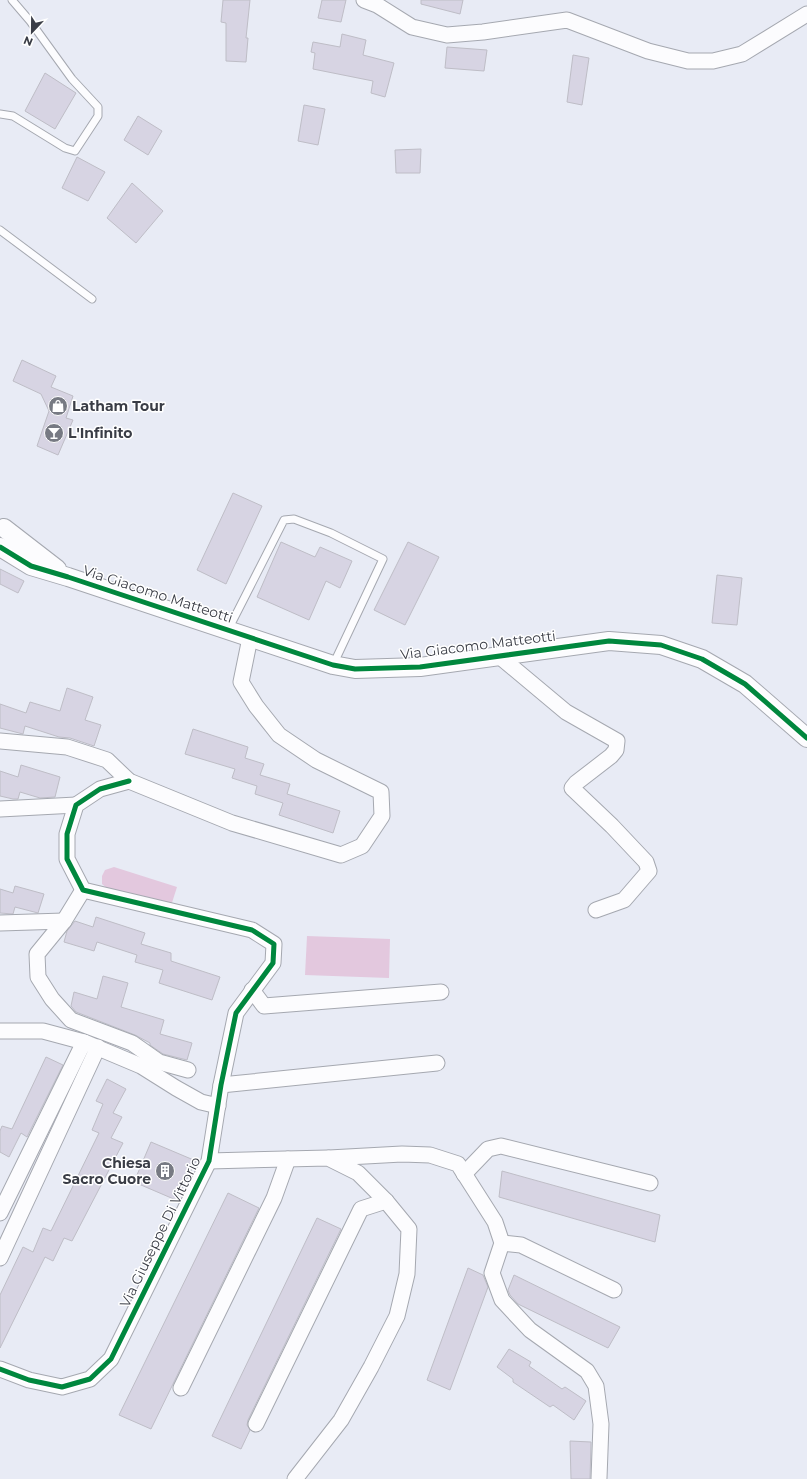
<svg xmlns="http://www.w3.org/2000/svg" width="807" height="1479" font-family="Montserrat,sans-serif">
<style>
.green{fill:#e3c8de}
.building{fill:#d7d4e3;stroke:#bebdc6}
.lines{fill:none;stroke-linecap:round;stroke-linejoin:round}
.service-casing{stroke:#a5a8b0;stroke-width:9}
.minor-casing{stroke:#a5a8b0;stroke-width:17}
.tertiary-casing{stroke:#a5a8b0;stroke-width:20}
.service{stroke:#fcfcfe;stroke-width:7}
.minor{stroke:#fcfcfe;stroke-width:15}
.tertiary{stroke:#fcfcfe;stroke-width:18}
.cycleway-casing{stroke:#fff;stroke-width:8}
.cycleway{stroke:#00873e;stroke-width:5}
.labels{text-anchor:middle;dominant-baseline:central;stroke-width:3;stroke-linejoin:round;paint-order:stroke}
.poi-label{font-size:14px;font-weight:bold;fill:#3a3d46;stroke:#fff;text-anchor:start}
.street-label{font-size:14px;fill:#3a3d46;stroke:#fff}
</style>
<rect width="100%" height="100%" fill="#e8ebf5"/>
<!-- green -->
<g class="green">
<polygon points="114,867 177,887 170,909 108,889 102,884 102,876 105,870"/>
<polygon points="307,936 390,939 389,978 305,975"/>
</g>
<!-- building -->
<g class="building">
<polygon points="223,0 250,0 246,38 248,38 246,62 226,61 226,23 221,22"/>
<polygon points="322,0 346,0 341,22 318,18"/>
<polygon points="421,0 463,0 460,14 421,4"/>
<polygon points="342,34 366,40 363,55 394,63 385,97 371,93 373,81 313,69 315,53 311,52 313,42 340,47"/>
<polygon points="447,47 487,50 484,71 445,68"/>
<polygon points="573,55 589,58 582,105 567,102"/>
<polygon points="45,73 76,93 55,129 25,111"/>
<polygon points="304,105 325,109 318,145 298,141"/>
<polygon points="138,116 162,131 148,155 124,140"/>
<polygon points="421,149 420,173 396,173 395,150"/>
<polygon points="77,157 105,172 88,201 62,188"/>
<polygon points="132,183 163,211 136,243 107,218"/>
<polygon points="22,360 56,376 51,387 73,396 66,418 73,420 58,455 37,446 49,411 41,394 13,381"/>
<polygon points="233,493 262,506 226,584 197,570"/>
<polygon points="281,542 315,557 320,547 352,561 340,588 326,581 309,620 257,597"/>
<polygon points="408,542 439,557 405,625 374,610"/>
<polygon points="0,569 24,581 18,593 0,584"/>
<polygon points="717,575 742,578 737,625 712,623"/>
<polygon points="67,688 93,697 85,720 101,725 94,746 70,738 59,737 25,726 23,734 0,728 0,704 26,713 30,702 60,711"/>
<polygon points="193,729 248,747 245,758 264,764 260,775 290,784 287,794 340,811 333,833 279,815 283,803 255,794 257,786 232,778 235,769 185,754"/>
<polygon points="21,765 60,777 55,797 40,798 20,792 18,799 13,799 0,796 0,771 18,777"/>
<polygon points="15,886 44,894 38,913 15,907 13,914 0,913 0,889 13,893"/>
<polygon points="96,917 145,933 141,944 171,953 171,961 220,977 212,1000 159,983 163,970 135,962 137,955 97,942 94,951 64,942 67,931 75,921 93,927"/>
<polygon points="103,976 128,983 121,1007 164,1020 160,1034 192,1043 187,1060 163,1054 150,1045 150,1043 135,1035 76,1012 71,1006 74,992 97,999"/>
<polygon points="46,1057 63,1065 27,1137 21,1133 9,1157 0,1152 0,1131 2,1126 12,1129"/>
<polygon points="107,1079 126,1089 113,1113 122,1117 111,1138 123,1143 72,1241 64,1238 53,1261 45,1257 0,1348 0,1295 23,1247 33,1252 43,1228 51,1231 99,1133 92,1130 103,1104 96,1101"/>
<polygon points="151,1142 196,1161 176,1200 134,1182"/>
<polygon points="502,1171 660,1215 655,1242 499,1197"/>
<polygon points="228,1193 259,1208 151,1429 119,1415"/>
<polygon points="317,1218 341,1229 248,1420 247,1425 250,1430 241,1449 212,1436"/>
<polygon points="468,1268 483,1275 488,1287 450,1390 427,1380"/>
<polygon points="514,1275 620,1327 608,1348 518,1304 510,1295 508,1290"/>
<polygon points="509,1349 531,1362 529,1366 562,1389 565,1387 586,1401 574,1420 553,1405 550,1407 513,1382 513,1379 497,1367"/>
<polygon points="570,1441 591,1442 590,1479 571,1479"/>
</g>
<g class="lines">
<!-- service casing -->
<g class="service-casing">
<g id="service">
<polyline points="0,114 13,116 65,148 75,151 98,116 98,107 72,79 30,21 12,0"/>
<polyline points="0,230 92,299"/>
<polyline points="228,630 284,520 294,519 331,533 383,559 333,665"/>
</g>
</g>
<!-- minor casing -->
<g class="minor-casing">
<g id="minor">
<polyline points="364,0 377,5 412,27 447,35 483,32 567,20 648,51 688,61 713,61 742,54 807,14"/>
<polyline points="499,656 566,712 617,741 616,750 611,756 576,783 572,788 612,826 646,862 649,871 624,900 596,910"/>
<polyline points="0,741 67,747 107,760 129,781 232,823 341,855 362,846 382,816 381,792 316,760 279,735 256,706 241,682 250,638"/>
<polyline points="0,809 76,805"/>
<polyline points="83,890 64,921 37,954 38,977 52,999 71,1020 132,1043 159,1062 188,1070"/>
<polyline points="0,923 64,921"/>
<polyline points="252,990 264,1006 441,992"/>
<polyline points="0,1031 43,1031 84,1042 141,1066 176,1088 201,1102 218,1106"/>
<polyline points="221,1085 437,1063"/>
<polyline points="329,1158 402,1154 430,1155 458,1164 495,1222 502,1243 492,1273 502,1300 530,1330 587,1371 596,1386 601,1424 599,1478"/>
<polyline points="209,1161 328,1158 358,1173 386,1201 409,1229 407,1274 397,1316 371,1367 341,1420 295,1479"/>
<polyline points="464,1174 488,1149 501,1146 650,1183"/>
<polyline points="0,1213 84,1042"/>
<polyline points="502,1243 521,1245 614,1290"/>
<polyline points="0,1258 98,1047"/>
<polyline points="0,1369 29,1380 62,1387 90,1379 111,1359 209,1161 221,1085 236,1013 273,963 274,944 252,930 83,890 67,859 67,834 76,805 100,789 129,781"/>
<polyline points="181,1388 274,1198 288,1159"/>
<polyline points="256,1424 361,1209 386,1201"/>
</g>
</g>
<!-- tertiary casing -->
<g class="tertiary-casing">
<g id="tertiary">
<polyline points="4,528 57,569"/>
<polyline points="0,547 31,566 68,577 333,665 355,669 420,667 609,641 661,645 702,659 745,684 807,738"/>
</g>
</g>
<!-- service -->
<use href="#service" class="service"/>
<!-- minor -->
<use href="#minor" class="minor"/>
<!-- tertiary -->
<use href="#tertiary" class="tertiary"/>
<!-- cycleway casing -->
<g class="cycleway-casing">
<g id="cycleway">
<polyline points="0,547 31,566 68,577 333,665 355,669 420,667 609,641 661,645 702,659 745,684 807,738"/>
<polyline points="0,1369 29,1380 62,1387 90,1379 111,1359 209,1161 221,1085 236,1013 273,963 274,944 252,930 83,890 67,859 67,834 76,805 100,789 129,781"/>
</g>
</g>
<!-- cycleway -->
<use href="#cycleway" class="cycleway"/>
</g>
<!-- icons -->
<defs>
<g id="shop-disc" transform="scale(1)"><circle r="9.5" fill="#777a83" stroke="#fff"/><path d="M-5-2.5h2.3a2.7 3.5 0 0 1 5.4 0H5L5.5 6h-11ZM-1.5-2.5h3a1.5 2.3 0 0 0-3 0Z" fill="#fff"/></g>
<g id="bar-disc" transform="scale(1)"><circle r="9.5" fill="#777a83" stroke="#fff"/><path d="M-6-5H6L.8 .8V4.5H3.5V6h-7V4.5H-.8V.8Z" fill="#fff"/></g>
<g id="building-disc" transform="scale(1)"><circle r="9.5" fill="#777a83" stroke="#fff"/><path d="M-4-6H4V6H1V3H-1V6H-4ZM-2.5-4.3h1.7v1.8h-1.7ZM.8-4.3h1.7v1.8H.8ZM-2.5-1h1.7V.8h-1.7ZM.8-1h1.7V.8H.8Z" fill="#fff"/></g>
</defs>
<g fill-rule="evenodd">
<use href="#shop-disc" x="58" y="406"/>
<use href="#bar-disc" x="54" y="433"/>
<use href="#building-disc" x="165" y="1171"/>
</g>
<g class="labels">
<!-- poi labels -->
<g class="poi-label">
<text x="72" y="406">Latham Tour</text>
<text x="68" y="433">L'Infinito</text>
<text x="151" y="1163" text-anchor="end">Chiesa<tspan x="151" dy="16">Sacro Cuore</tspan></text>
</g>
<!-- street labels -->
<g class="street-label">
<text transform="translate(158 594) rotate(18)">Via Giacomo Matteotti</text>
<text transform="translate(478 645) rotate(-7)">Via Giacomo Matteotti</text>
<text transform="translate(160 1232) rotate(-64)">Via Giuseppe Di Vittorio</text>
</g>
</g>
<!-- north arrow -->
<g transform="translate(32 32) rotate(202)" stroke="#ffffff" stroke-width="3" paint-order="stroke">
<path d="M0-3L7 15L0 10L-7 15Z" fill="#3a3d46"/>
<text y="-6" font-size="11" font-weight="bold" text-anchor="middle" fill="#3a3d46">N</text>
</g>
</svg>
